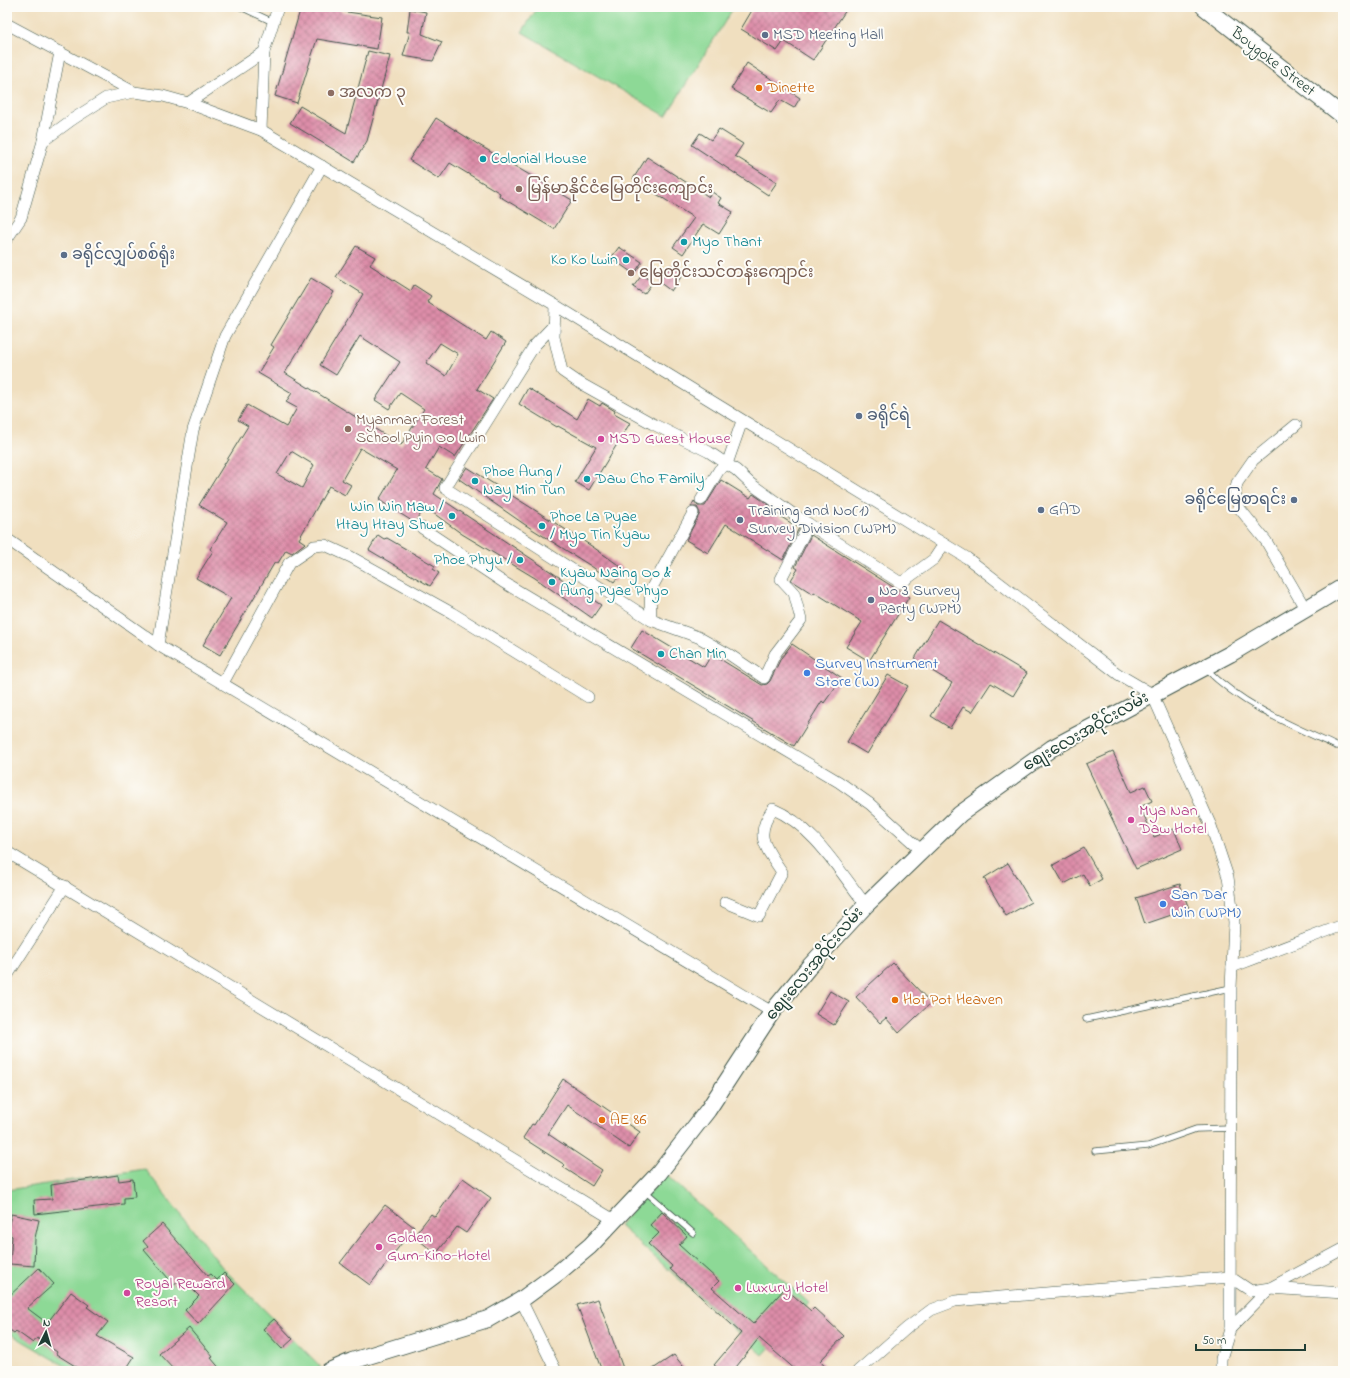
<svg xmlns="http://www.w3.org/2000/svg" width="1350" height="1378" font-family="'Indie Flower','Noto Sans Myanmar',sans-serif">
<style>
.park{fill:#8dd996;stroke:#568b65}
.building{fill:url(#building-cross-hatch);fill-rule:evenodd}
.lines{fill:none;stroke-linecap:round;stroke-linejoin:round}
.lane-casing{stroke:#3e5549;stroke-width:7}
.street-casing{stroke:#3e5549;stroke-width:12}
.secondary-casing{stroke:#3e5549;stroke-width:18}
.lane{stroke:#fff;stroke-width:5.5}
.street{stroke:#fff;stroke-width:11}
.secondary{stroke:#fff;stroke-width:16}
.service-dot{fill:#5c6f8a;stroke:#fdfcf7;stroke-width:1.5}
.food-dot{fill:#e8710a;stroke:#fdfcf7;stroke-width:1.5}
.education-dot{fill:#8d6e63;stroke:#fdfcf7;stroke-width:1.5}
.culture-dot{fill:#0f9aa8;stroke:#fdfcf7;stroke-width:1.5}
.hotel-dot{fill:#d1479c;stroke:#fdfcf7;stroke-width:1.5}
.shop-dot{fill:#3f7fe0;stroke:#fdfcf7;stroke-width:1.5}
.labels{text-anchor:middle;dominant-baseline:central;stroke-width:4;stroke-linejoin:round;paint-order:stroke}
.service-label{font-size:16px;fill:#4e5e75;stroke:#fdfcf7;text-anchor:start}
.street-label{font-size:16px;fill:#1f3d34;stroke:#fdfcf7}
.food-label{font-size:16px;fill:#c56008;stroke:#fdfcf7;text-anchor:start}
.education-label{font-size:16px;fill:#785e54;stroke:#fdfcf7;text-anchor:start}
.culture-label{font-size:16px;fill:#0d838f;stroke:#fdfcf7;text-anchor:start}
.hotel-label{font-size:16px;fill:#b23c85;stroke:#fdfcf7;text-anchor:start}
.shop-label{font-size:16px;fill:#366cbe;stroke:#fdfcf7;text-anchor:start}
</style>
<defs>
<pattern id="building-cross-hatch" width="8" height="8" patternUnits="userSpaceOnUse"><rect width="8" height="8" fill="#dd8da9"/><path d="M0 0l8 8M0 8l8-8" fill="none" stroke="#b3748a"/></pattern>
</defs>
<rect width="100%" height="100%" fill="#fdfcf7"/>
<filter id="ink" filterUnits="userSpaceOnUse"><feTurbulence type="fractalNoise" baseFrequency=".025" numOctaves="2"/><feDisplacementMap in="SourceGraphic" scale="8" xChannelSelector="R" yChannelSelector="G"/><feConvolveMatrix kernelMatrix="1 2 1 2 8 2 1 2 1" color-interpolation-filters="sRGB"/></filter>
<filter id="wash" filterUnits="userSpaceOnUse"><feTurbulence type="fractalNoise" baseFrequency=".012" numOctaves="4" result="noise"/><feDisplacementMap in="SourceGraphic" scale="16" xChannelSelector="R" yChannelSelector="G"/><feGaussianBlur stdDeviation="0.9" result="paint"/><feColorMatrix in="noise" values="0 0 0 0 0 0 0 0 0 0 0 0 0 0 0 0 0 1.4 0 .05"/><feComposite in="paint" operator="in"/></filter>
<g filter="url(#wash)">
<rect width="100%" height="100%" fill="#f0dfbf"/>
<!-- park -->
<g class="park">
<polygon points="538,7 734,7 666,116 522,32"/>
<polygon points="145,1169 222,1267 321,1367 313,1371 74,1371 7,1332 7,1190"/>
<polygon points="666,1175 809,1303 763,1355 619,1225"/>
</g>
<g id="blocks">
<!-- building -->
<g class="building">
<polygon points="301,7 341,7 340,11 382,17 377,49 317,39 297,103 275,96"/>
<polygon points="754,7 848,7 813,60 784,41 777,51 741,29"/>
<polygon points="410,9 426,12 422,34 442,42 433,61 403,56 410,32 407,32"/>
<polygon points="368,51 390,56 367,141 354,162 290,123 300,106 346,133"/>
<polygon points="747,63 800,98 794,108 780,100 771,113 731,89"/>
<polygon points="436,118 479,145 572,200 554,229 499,196 500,193 450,163 439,179 409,160"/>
<polygon points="719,129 743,144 735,156 777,182 768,195 692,145 700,133 711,140"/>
<polygon points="647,157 709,197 712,192 721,198 718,203 733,212 719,234 703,224 683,254 673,247 694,218 633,179"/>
<path d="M356 246 375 257 370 265 411 291 414 285 431 296 427 302 486 340 491 332 506 342 477 389 493 399 455 457 439 447 426 469 442 479 434 494 601 605 592 618 535 578 462 534 425 507 415 523 379 500 397 470 360 448 342 480 351 485 345 495 329 486 299 539 305 543 304 544 292 553 286 550 278 563 275 562 220 655 203 645 231 598 196 578 213 551 210 549 227 522 199 505 248 426 238 420 247 405 286 427 297 408 286 402 292 393 258 373 274 347 271 345 311 278 334 292 285 373 401 445 424 409 400 393 389 409 375 400 400 362 360 336 336 375 320 365 363 294 336 277ZM440 343 458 354 446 376 426 363ZM291 451 314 465 302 488 277 474Z"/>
<polygon points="619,247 642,262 634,274 611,258"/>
<polygon points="671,265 683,274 671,291 659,282"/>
<polygon points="642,275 653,282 644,294 633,287"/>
<polygon points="528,388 577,419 588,399 600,406 602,403 615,411 614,414 630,423 589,490 575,482 596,447 558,426 557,427 519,404"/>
<polygon points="467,467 593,547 624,569 614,582 591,566 524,524 459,479"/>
<polygon points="721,480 750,498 753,494 772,507 770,510 799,528 783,560 726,524 708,553 686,540 700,513 697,507 691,507 694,501 698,506 705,506"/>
<polygon points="378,535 384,539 387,538 435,566 433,569 439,573 430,586 369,550"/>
<polygon points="811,535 909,597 869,661 846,647 862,622 814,592 813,594 791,580 798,569 795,567"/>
<polygon points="938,620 1027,673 1013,696 991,683 972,712 963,707 950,728 931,716 952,683 914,660"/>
<polygon points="642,630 704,667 712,654 762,685 767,684 770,681 781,658 792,644 842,678 824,703 822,701 794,746 631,648"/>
<polygon points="888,675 908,686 867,754 847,742"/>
<polygon points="1113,752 1131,792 1145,786 1152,801 1140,807 1154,837 1174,829 1182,849 1136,869 1086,764"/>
<polygon points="1084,848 1102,879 1090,886 1083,874 1064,884 1053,865"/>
<polygon points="1008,863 1031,902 1006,916 984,878"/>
<polygon points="1180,884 1189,909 1145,924 1136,898"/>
<polygon points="893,963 931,1003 899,1033 886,1018 880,1023 856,997"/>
<polygon points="830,991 849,1002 834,1025 816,1014"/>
<polygon points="563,1079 640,1132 629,1148 567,1105 548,1134 602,1170 592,1186 563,1167 565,1165 523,1138 532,1124 534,1125"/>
<polygon points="118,1175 119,1181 133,1179 135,1197 124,1198 124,1204 35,1214 34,1200 52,1199 51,1185"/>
<polygon points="463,1178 491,1198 466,1233 457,1227 436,1254 414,1236 431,1214 435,1217"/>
<polygon points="385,1205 414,1227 370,1285 340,1263"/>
<polygon points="662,1212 687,1236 679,1245 719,1281 712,1288 753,1324 785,1288 811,1311 814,1308 844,1336 820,1361 829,1371 797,1371 759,1338 733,1371 722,1371 714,1365 741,1333 670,1269 672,1266 648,1244 659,1233 650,1225"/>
<polygon points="11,1214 39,1220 35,1238 34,1266 10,1264 12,1236 7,1234"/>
<polygon points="162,1224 208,1276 211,1274 217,1280 224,1273 235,1284 198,1324 185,1310 199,1296 182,1279 174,1285 144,1250 148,1247 143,1241"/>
<polygon points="39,1268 54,1284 27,1308 47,1323 71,1292 89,1305 87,1307 108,1322 97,1336 134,1357 125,1371 83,1371 56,1354 57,1352 37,1338 33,1343 16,1331 14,1333 7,1328 7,1298"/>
<polygon points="598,1299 624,1371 602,1371 577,1305"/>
<polygon points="274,1319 293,1339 282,1349 263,1329"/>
<polygon points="189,1328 213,1357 211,1358 222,1371 175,1371 159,1354"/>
<polygon points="674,1355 687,1371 650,1371"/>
</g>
</g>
</g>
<g filter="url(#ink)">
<use href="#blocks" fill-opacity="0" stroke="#3e5549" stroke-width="1"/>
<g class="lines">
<!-- lane casing -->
<g class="lane-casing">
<g id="lane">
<polyline points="241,7 273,22"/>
<path d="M1206 669C1242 705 1290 725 1336 746H1343"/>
<polyline points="1086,1019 1231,988"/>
<polyline points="1095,1151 1148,1146 1196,1129 1231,1128"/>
<polyline points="645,1191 693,1233"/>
</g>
</g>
<!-- street casing -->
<g class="street-casing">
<g id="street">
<polyline points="7,24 134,92 163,96 188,103 261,130 555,305 967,558 1118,674 1152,694 1211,826 1228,877 1234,922 1231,988 1230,1329 1221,1359 1221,1371"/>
<polyline points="188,103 264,52 278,7"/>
<polyline points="261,130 264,52"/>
<polyline points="43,141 60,52"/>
<polyline points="7,239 21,218 43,141 73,119 106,98 134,92"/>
<polyline points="555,305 554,337 562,371 578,382 653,424 709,452 727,464 742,421"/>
<polyline points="553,326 534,346 445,488 651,620 650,591 693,513"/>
<polyline points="1296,425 1253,460 1237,483 1235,494 1240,509 1266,541 1306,610"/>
<polyline points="701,500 719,470 727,464 736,470 751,484 793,514 901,583 934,559 944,544"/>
<polyline points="422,528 503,582 839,782 870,804 922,851"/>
<polyline points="7,539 158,645 772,1012"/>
<polyline points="651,620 698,637 730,655 764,678 775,654 801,620 794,593 781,579 809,524"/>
<polyline points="158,645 193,430 225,336 322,166"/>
<polyline points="223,683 289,563 314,546 325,545 351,557 452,613 588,697"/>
<polyline points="7,852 614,1220"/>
<path d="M725 902 759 916 782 872C766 848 753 836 773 809 814 826 839 871 866 905"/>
<polyline points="1232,967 1343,925"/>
<polyline points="7,976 65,886"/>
<polyline points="521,1300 556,1371"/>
<polyline points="1230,1329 1270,1288 1343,1249"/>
<polyline points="858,1371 907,1328 931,1310 955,1301 1230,1277 1251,1291 1270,1288 1343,1293"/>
</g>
</g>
<!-- secondary casing -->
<g class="secondary-casing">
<g id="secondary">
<polyline points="1204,7 1343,116"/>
<polyline points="329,1371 352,1361 488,1319 521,1300 559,1272 590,1246 659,1173 708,1110 772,1012 808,968 866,905 960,814 1052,748 1230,654 1343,587"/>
</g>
</g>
<!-- lane -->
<use href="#lane" class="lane"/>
<!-- street -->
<use href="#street" class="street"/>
<!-- secondary -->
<use href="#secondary" class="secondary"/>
</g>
</g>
<!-- markers -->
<g class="service-dot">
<circle cx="765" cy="35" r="4"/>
<circle cx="64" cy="255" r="4"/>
<circle cx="859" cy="416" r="4"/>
<circle cx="1294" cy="500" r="4"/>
<circle cx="1041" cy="510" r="4"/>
<circle cx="740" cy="520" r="4"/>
<circle cx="871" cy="600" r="4"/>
</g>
<g class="food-dot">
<circle cx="759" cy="88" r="4"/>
<circle cx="895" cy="1000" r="4"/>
<circle cx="602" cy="1120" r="4"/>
</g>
<g class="education-dot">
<circle cx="331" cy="93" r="4"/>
<circle cx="519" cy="189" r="4"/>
<circle cx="631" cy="273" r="4"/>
<circle cx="348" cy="429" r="4"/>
</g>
<g class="culture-dot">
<circle cx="483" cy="159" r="4"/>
<circle cx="684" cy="242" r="4"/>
<circle cx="626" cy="260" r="4"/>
<circle cx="587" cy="479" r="4"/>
<circle cx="475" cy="481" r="4"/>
<circle cx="452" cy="516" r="4"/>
<circle cx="542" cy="526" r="4"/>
<circle cx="520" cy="560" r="4"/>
<circle cx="552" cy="582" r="4"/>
<circle cx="661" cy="654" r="4"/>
</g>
<g class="hotel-dot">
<circle cx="601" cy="439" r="4"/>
<circle cx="1131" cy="820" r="4"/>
<circle cx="379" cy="1247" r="4"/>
<circle cx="738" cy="1288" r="4"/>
<circle cx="127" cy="1293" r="4"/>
</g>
<g class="shop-dot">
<circle cx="807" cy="673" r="4"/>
<circle cx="1163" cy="904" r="4"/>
</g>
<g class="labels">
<!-- service labels -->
<g class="service-label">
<text x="773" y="35">MSD Meeting Hall</text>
<text x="72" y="255">ခရိုင်လျှပ်စစ်ရုံး</text>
<text x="867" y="416">ခရိုင်ရဲ</text>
<text x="1286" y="500" text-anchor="end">ခရိုင်မြေစာရင်း</text>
<text x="1049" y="510">GAD</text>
<text x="748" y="511">Training and No(1)<tspan x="748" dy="18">Survey Division (WPM)</tspan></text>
<text x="879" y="591">No 3 Survey<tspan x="879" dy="18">Party (WPM)</tspan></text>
</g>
<!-- street labels -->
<g class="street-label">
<text transform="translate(1273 62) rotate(38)">Boygoke Street</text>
<text transform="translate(1086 732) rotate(-30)">စျေးလေးအဝိုင်းလမ်း</text>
<text transform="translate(815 964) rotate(-50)">စျေးလေးအဝိုင်းလမ်း</text>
</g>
<!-- food labels -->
<g class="food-label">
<text x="767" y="88">Dinette</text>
<text x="903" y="1000">Hot Pot Heaven</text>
<text x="610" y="1120">AE 86</text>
</g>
<!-- education labels -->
<g class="education-label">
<text x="339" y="93">အလက ၃</text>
<text x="527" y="189">မြန်မာနိုင်ငံမြေတိုင်းကျောင်း</text>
<text x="639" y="273">မြေတိုင်းသင်တန်းကျောင်း</text>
<text x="356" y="420">Myanmar Forest<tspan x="356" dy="18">School Pyin Oo Lwin</tspan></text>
</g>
<!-- culture labels -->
<g class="culture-label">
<text x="491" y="159">Colonial House</text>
<text x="692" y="242">Myo Thant</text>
<text x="618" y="260" text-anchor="end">Ko Ko Lwin</text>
<text x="483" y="472">Phoe Aung /<tspan x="483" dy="18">Nay Min Tun</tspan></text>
<text x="595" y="479">Daw Cho Family</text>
<text x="444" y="507" text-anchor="end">Win Win Maw /<tspan x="444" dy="18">Htay Htay Shwe</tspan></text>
<text x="550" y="517">Phoe La Pyae<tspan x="550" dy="18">/ Myo Tin Kyaw</tspan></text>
<text x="512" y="560" text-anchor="end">Phoe Phyu /</text>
<text x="560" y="573">Kyaw Naing Oo &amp;<tspan x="560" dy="18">Aung Pyae Phyo</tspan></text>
<text x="669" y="654">Chan Min</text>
</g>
<!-- hotel labels -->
<g class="hotel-label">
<text x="609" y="439">MSD Guest House</text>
<text x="1139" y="811">Mya Nan<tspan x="1139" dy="18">Daw Hotel</tspan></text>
<text x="387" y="1238">Golden<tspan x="387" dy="18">Gum-Kino-Hotel</tspan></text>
<text x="135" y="1284">Royal Reward<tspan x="135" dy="18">Resort</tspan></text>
<text x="746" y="1288">Luxury Hotel</text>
</g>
<!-- shop labels -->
<g class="shop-label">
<text x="815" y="664">Survey Instrument<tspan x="815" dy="18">Store (W)</tspan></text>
<text x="1171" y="895">San Dar<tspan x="1171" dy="18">Win (WPM)</tspan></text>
</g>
</g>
<!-- margin -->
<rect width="1350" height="1378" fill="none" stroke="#fdfcf7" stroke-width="24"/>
<!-- north arrow -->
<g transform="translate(46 1332) rotate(5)" stroke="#fdfcf7" stroke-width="3" paint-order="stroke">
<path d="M0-3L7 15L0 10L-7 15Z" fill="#1f3d34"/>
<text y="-6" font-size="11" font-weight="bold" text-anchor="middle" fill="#1f3d34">N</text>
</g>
<!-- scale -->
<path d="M1196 1344v6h109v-6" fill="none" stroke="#1f3d34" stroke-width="2"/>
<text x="1202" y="1344" font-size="12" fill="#1f3d34" stroke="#fdfcf7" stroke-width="3" paint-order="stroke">50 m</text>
</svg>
